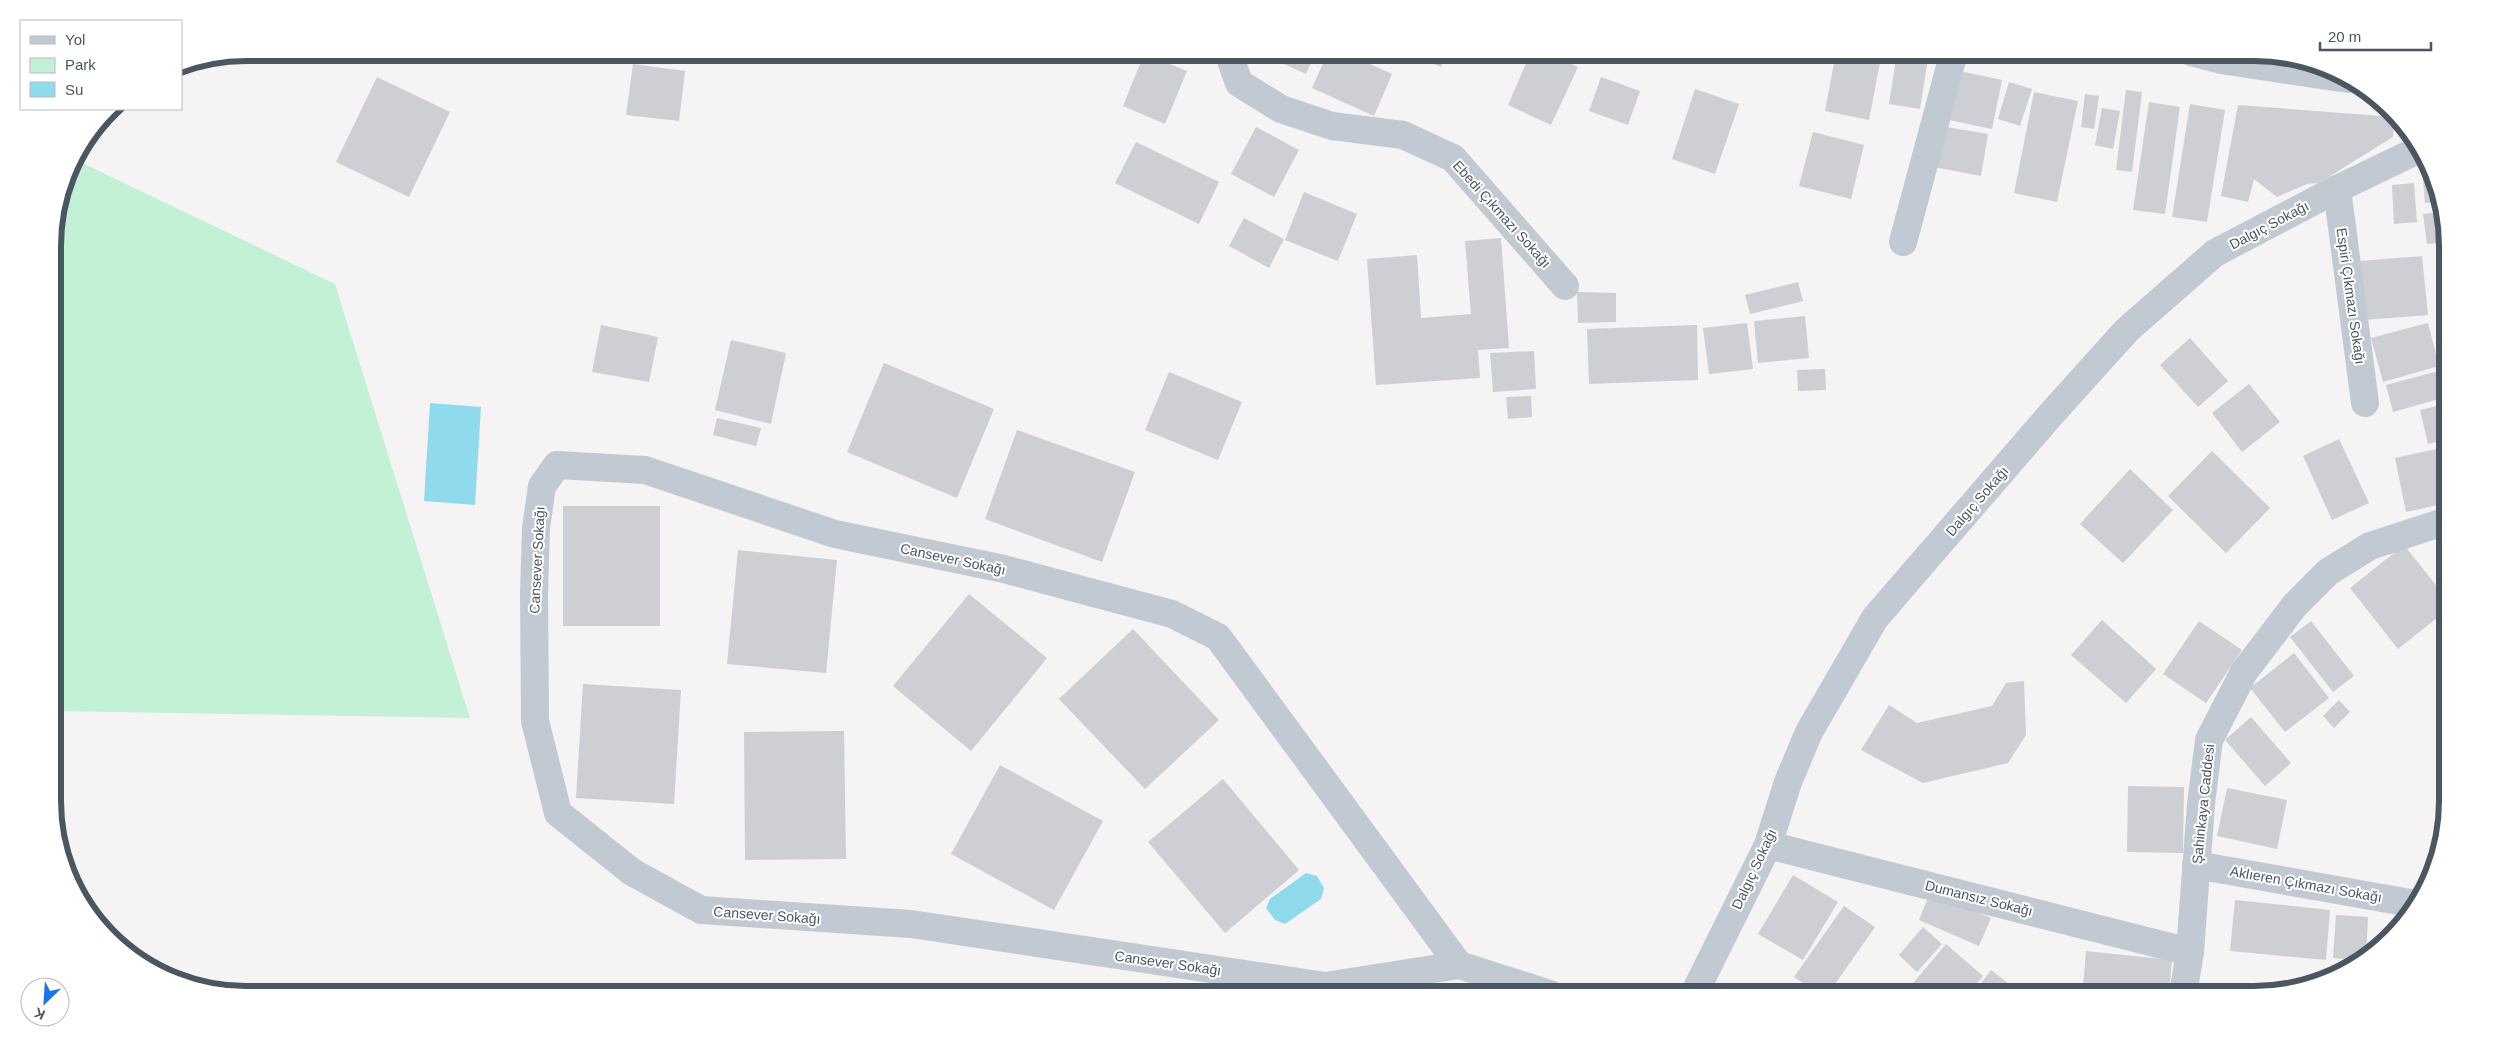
<svg xmlns="http://www.w3.org/2000/svg" width="2500" height="1047" font-family="Helvetica,sans-serif">
<style>
.green{fill:#c3f1d5}
.water{fill:#90daee}
.building{fill:#cdcfd5}
.lines{fill:none;stroke-linecap:round;stroke-linejoin:round}
.minor{stroke:#c1cad2;stroke-width:28}
.labels{text-anchor:middle;dominant-baseline:central;stroke-width:4;stroke-linejoin:round;paint-order:stroke}
.street-label{font-size:14px;fill:#4a5661;stroke:#fff}
.rim{fill:none;stroke:#4a5661;stroke-width:6}
</style>
<rect width="100%" height="100%" fill="#f5f3f3"/>
<!-- green -->
<polygon class="green" points="74,159 335,284 470,718 55,711 53,233"/>
<!-- water -->
<g class="water">
<polygon points="430,403 481,407 475,505 424,501"/>
<polygon points="1306,873 1317,876 1324,888 1321,899 1285,924 1275,920 1266,908 1270,899"/>
</g>
<!-- building -->
<g class="building">
<polygon points="1257,52 1316,52 1306,74"/>
<polygon points="1328,52 1343,52 1392,74 1374,116 1312,88"/>
<polygon points="1419,52 1447,52 1441,67 1417,57"/>
<polygon points="1531,52 1546,52 1578,67 1551,125 1508,105"/>
<polygon points="1836,52 1882,52 1869,120 1825,111"/>
<polygon points="1897,52 1929,52 1920,109 1889,104"/>
<polygon points="1144,54 1187,71 1165,124 1123,106"/>
<polygon points="633,64 685,71 679,121 626,115"/>
<polygon points="1955,70 2002,80 1992,129 1944,119"/>
<polygon points="377,77 450,112 409,197 336,162"/>
<polygon points="1601,77 1640,91 1628,125 1589,111"/>
<polygon points="2009,82 2032,89 2020,126 1998,119"/>
<polygon points="1695,89 1739,104 1715,174 1672,159"/>
<polygon points="2126,90 2142,92 2132,172 2116,170"/>
<polygon points="2034,92 2078,101 2057,202 2014,193"/>
<polygon points="2085,94 2099,96 2094,129 2081,127"/>
<polygon points="2149,102 2180,107 2165,214 2133,210"/>
<polygon points="2190,104 2225,110 2207,222 2172,217"/>
<polygon points="2238,105 2394,117 2393,137 2319,183 2307,184 2277,197 2254,179 2248,202 2221,196"/>
<polygon points="2102,108 2120,111 2113,149 2095,145"/>
<polygon points="1941,126 1988,134 1981,176 1934,167"/>
<polygon points="1256,127 1299,150 1274,197 1231,174"/>
<polygon points="1813,132 1864,145 1851,199 1799,186"/>
<polygon points="1136,142 1219,182 1199,224 1115,183"/>
<polygon points="2421,156 2424,156 2428,161 2440,202 2425,203"/>
<polygon points="2414,183 2417,222 2394,224 2392,185"/>
<polygon points="1304,192 1357,214 1338,261 1285,240"/>
<polygon points="2443,212 2446,221 2446,242 2427,244 2423,214"/>
<polygon points="1244,218 1284,239 1269,268 1229,246"/>
<polygon points="1501,238 1509,348 1478,350 1480,378 1376,385 1367,259 1417,255 1421,318 1471,314 1465,241"/>
<polygon points="2422,256 2428,315 2364,320 2360,261"/>
<polygon points="1798,282 1803,301 1750,314 1745,295"/>
<polygon points="1577,292 1616,293 1616,322 1578,323"/>
<polygon points="1805,316 1809,358 1758,363 1754,321"/>
<polygon points="1747,323 1753,369 1709,374 1703,328"/>
<polygon points="2428,323 2439,366 2383,382 2371,338"/>
<polygon points="601,325 658,337 649,382 592,372"/>
<polygon points="1697,325 1698,380 1589,384 1587,329"/>
<polygon points="2190,338 2228,381 2198,407 2160,365"/>
<polygon points="731,340 786,353 771,424 715,410"/>
<polygon points="1534,351 1536,389 1493,392 1490,353"/>
<polygon points="884,363 994,409 957,498 847,452"/>
<polygon points="1825,369 1826,390 1798,391 1797,370"/>
<polygon points="2446,369 2446,397 2393,412 2386,385"/>
<polygon points="1169,372 1242,402 1218,460 1145,430"/>
<polygon points="2249,384 2280,422 2242,452 2212,413"/>
<polygon points="1531,396 1532,417 1508,419 1506,397"/>
<polygon points="2446,404 2446,439 2428,444 2420,410"/>
<polygon points="717,418 761,428 756,446 713,435"/>
<polygon points="1017,430 1135,472 1102,562 985,519"/>
<polygon points="2339,439 2369,503 2332,520 2303,456"/>
<polygon points="2445,447 2447,503 2406,512 2395,458"/>
<polygon points="2212,451 2270,508 2226,553 2168,496"/>
<polygon points="2130,469 2173,510 2123,563 2080,524"/>
<rect x="563" y="506" width="97" height="120"/>
<polygon points="2404,545 2447,599 2447,610 2398,649 2350,588"/>
<polygon points="738,550 837,560 826,673 727,664"/>
<polygon points="969,594 1047,658 971,751 893,686"/>
<polygon points="2102,620 2156,669 2126,703 2071,655"/>
<polygon points="2199,621 2242,650 2206,703 2163,674"/>
<polygon points="2311,621 2354,676 2333,692 2290,637"/>
<polygon points="1133,629 1219,720 1145,789 1059,699"/>
<polygon points="2294,653 2329,698 2285,732 2250,688"/>
<polygon points="2024,681 2026,735 2008,763 1923,783 1861,750 1889,705 1917,723 1992,706 2006,683"/>
<polygon points="583,684 681,690 674,804 576,798"/>
<polygon points="2339,700 2350,712 2334,728 2323,716"/>
<polygon points="2251,717 2291,763 2265,786 2225,740"/>
<polygon points="844,731 846,859 745,860 744,732"/>
<polygon points="1000,765 1103,821 1054,910 951,854"/>
<polygon points="1223,779 1299,870 1225,933 1148,842"/>
<polygon points="2128,786 2184,787 2183,853 2127,852"/>
<polygon points="2227,788 2287,800 2277,849 2217,836"/>
<polygon points="1793,875 1838,902 1803,960 1758,934"/>
<polygon points="1930,893 1991,918 1979,946 1919,920"/>
<polygon points="2235,900 2330,910 2326,960 2230,951"/>
<polygon points="1844,906 1875,927 1828,994 1819,994 1794,977"/>
<polygon points="2336,915 2368,917 2366,958 2361,960 2333,958"/>
<polygon points="1923,927 1942,944 1917,972 1899,955"/>
<polygon points="1946,944 1983,976 1968,994 1904,994"/>
<polygon points="2086,951 2172,960 2169,994 2140,994 2083,988"/>
<polygon points="1991,970 2022,994 1973,994"/>
<polygon points="1502,980 1508,994 1470,994"/>
</g>
<g class="lines">
<!-- minor -->
<g class="minor">
<polyline points="1228,52 1239,83 1281,109 1332,126 1403,135 1453,158 1565,286"/>
<polyline points="2191,52 2221,60 2348,79"/>
<polyline points="2337,189 2365,403"/>
<polyline points="1903,242 1954,52"/>
<polyline points="1768,845 2190,952"/>
<polyline points="2196,865 2416,904"/>
<polyline points="1459,965 1325,986 911,924 701,910 632,872 558,813 535,721 534,595 536,528 542,486 557,465 645,470 835,534 1004,569 1172,614 1218,637 1459,965 1550,994"/>
<polyline points="1694,994 1768,845 1788,782 1809,732 1875,618 2053,412 2127,330 2215,253 2337,189 2420,149"/>
<polyline points="2183,994 2190,952 2201,804 2209,740 2244,672 2295,605 2328,572 2370,546 2447,521"/>
</g>
</g>
<g class="labels">
<!-- street labels -->
<g class="street-label">
<text transform="translate(1502 214) rotate(48)">Ebedi Çıkmazı Sokağı</text>
<text transform="translate(2269 225) rotate(-28)">Dalgıç Sokağı</text>
<text transform="translate(2351 296) rotate(82)">Espiri Çıkmazı Sokağı</text>
<text transform="translate(1977 501) rotate(-49)">Dalgıç Sokağı</text>
<text transform="translate(953 559) rotate(12)">Cansever Sokağı</text>
<text transform="translate(537 560) rotate(-87)">Cansever Sokağı</text>
<text transform="translate(2203 804) rotate(-84)">Şahinkaya Caddesi</text>
<text transform="translate(1754 869) rotate(-65)">Dalgıç Sokağı</text>
<text transform="translate(2306 884) rotate(10)">Aklıeren Çıkmazı Sokağı</text>
<text transform="translate(1979 898) rotate(14)">Dumansız Sokağı</text>
<text transform="translate(767 915) rotate(4)">Cansever Sokağı</text>
<text transform="translate(1168 963) rotate(8)">Cansever Sokağı</text>
</g>
</g>
<!-- crop -->
<path d="M0 0H2500V1047H0ZM246 61H2254A185 185 0 0 1 2439 246V801A185 185 0 0 1 2254 986H246A185 185 0 0 1 61 801V246A185 185 0 0 1 246 61Z" fill="#fff" fill-rule="evenodd"/>
<path class="rim" d="M246 61H2254A185 185 0 0 1 2439 246V801A185 185 0 0 1 2254 986H246A185 185 0 0 1 61 801V246A185 185 0 0 1 246 61Z"/>
<!-- legend -->
<rect x="20" y="20" width="162" height="90" fill="#ffffff" stroke="#b7bbc0"/>
<rect x="30" y="36" width="25" height="8" fill="#c1cad2" stroke="#b7bbc0"/>
<text x="65" y="45" font-size="15" fill="#4a5661">Yol</text>
<rect x="30" y="58" width="25" height="15" fill="#c3f1d5" stroke="#b7bbc0"/>
<text x="65" y="70" font-size="15" fill="#4a5661">Park</text>
<rect x="30" y="82" width="25" height="15" fill="#90daee" stroke="#b7bbc0"/>
<text x="65" y="95" font-size="15" fill="#4a5661">Su</text>
<!-- north arrow -->
<g transform="translate(45 1002) rotate(205)"><circle r="24" fill="#ffffff" stroke="#b7bbc0"/>
<path d="M0-4L9 19L0 12L-9 19Z" fill="#1a73e8"/>
<text y="-8" font-size="14" font-weight="bold" text-anchor="middle" fill="#4a5661">K</text>
</g>
<!-- scale -->
<path d="M2320 42v8h111v-8" fill="none" stroke="#4a5661" stroke-width="2.5"/>
<text x="2328" y="42" font-size="15" fill="#4a5661" stroke="#ffffff" stroke-width="4" paint-order="stroke">20 m</text>
</svg>
